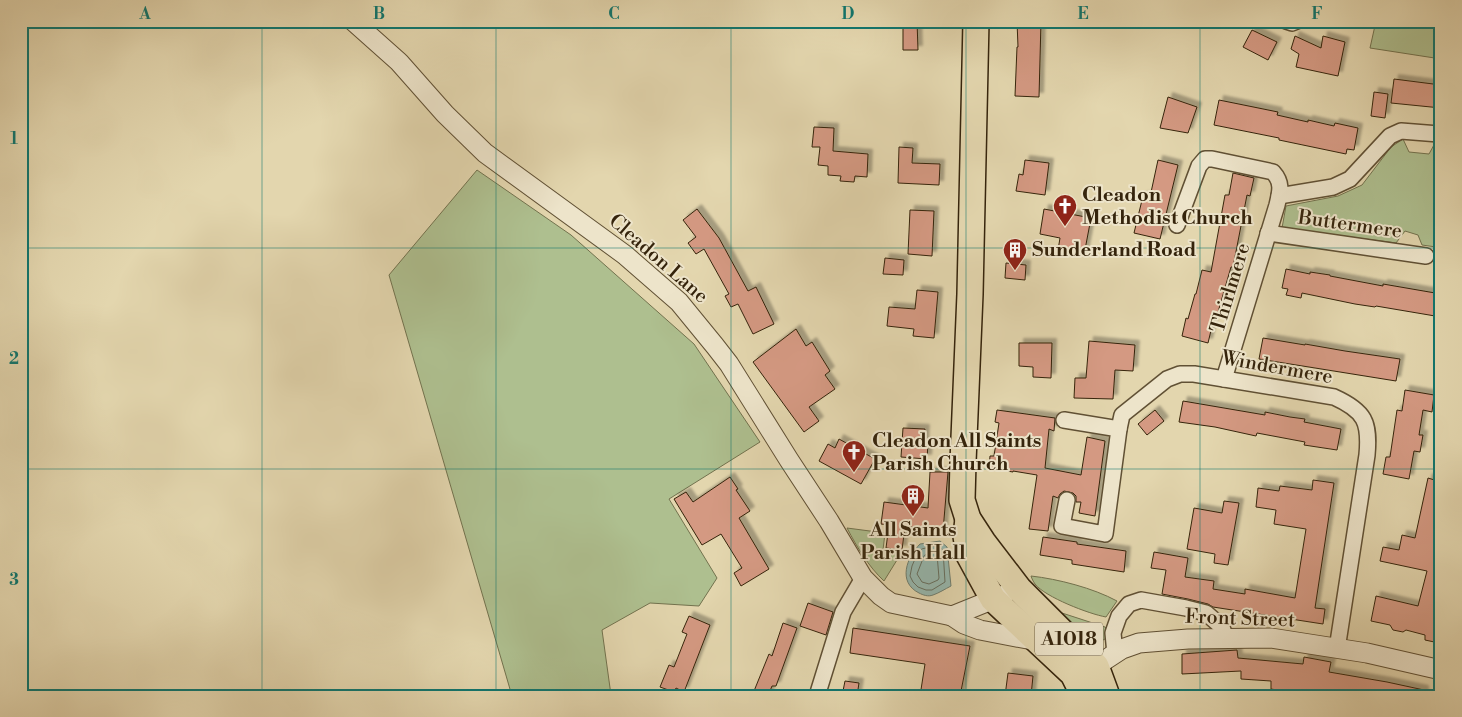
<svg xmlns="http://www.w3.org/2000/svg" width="1462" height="717" font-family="'Libre Bodoni',serif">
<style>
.green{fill:#aebf8f;stroke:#72724e}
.water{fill:#96b8af;stroke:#6f7d6e}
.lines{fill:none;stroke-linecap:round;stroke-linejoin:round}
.shore{stroke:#666e5e;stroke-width:1}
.building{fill:#d49982;stroke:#35240c;filter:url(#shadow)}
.minor-casing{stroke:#605034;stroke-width:18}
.tertiary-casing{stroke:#605034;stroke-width:21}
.trunk-casing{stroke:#35240c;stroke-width:28}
.minor{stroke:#ede4ca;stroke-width:15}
.tertiary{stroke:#ede4ca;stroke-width:19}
.trunk{stroke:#e3d6ae;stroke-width:25}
.grid{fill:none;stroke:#0f766e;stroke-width:1;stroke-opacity:0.55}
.labels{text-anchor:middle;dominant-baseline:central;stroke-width:4;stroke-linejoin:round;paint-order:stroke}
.shield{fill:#ede4ca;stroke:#6c5e45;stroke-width:1}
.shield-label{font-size:19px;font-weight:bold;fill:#35240c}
.poi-label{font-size:20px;font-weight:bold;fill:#35240c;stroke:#ede4ca;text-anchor:start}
.street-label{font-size:20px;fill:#35240c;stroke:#ede4ca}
.neatline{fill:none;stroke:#0f766e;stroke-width:2}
.grid-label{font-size:16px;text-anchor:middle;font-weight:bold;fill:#0f766e}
</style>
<defs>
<filter id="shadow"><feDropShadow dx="4.5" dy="-4.5" stdDeviation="1" flood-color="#0004"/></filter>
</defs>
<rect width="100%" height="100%" fill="#e3d6ae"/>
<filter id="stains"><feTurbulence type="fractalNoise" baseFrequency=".004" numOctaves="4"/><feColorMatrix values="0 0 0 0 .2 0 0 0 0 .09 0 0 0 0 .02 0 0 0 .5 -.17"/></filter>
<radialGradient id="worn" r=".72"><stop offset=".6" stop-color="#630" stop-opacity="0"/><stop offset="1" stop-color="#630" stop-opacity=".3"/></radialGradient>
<!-- green -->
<g class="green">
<polygon points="1376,21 1441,21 1441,59 1370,48"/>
<polygon points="1403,139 1409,152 1429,154 1435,143 1441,143 1441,255 1436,247 1422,245 1418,235 1405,231 1396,243 1282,228 1286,206 1338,196 1362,185 1391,147"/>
<polygon points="477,170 571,235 694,344 760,442 669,499 717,578 699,606 650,603 602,630 611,695 512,696 389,275"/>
<path d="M847 528 885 533 883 550 899 552 897 560 884 581C868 566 857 547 847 528Z"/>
<path d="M1031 576C1058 579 1093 588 1117 601L1106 617C1089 614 1045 597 1035 584 1033 581 1032 579 1031 576Z"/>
<path d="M1062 613 1105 627 1108 631 1107 638C1105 639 1101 641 1099 642 1087 645 1070 622 1062 613Z"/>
</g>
<!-- water -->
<path class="water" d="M940 541 947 547 951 586C945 589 939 593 933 595 928 597 923 595 919 593 897 582 907 557 920 544Z"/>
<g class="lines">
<!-- shore -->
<g class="shore">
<polygon points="938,546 943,550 945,582 932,590 926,590 918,587 913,582 910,576 912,566 918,552 922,549"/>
<polygon points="929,553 935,553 937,554 939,578 938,580 929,584 922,582 917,574 924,556"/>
</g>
</g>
<!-- building -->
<g class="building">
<polygon points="903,21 917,21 918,50 903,50"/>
<polygon points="1017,21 1041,21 1039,97 1015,96 1017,47 1018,47"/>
<polygon points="1252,30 1277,42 1268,60 1243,47"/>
<polygon points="1295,36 1321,48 1323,36 1345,42 1338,76 1296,67 1299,54 1291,49"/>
<polygon points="1394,79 1441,85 1441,108 1391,103"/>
<polygon points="1374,92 1388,94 1385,118 1371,116"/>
<polygon points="1168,97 1197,107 1188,133 1160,128"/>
<polygon points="1219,100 1278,112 1277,115 1308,122 1308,120 1334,126 1335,123 1358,128 1354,150 1347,149 1346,154 1279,140 1279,138 1214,125"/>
<polygon points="814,127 834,128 833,151 868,154 867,177 855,176 854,182 840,181 841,176 828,175 828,166 818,165 820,147 812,147"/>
<polygon points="899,147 913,148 912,163 940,164 939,185 898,183"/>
<polygon points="1025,160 1049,163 1045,195 1016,191 1019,174 1023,175"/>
<polygon points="1158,160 1178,165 1160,239 1134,233 1143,196 1150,197"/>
<polygon points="1233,173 1254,178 1250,196 1247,195 1233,267 1231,267 1216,319 1214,318 1208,343 1182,336 1186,318 1188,319 1195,294 1196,294 1202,270 1211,272 1225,195 1229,195"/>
<polygon points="697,209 719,238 748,291 756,287 774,324 753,334 738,304 731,307 725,296 729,294 704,249 696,254 688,243 696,237 683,220"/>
<polygon points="1044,209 1091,218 1084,255 1058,250 1060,238 1040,234"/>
<polygon points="910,210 934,211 932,256 908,254"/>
<polygon points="885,258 904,260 903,275 883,274"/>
<polygon points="1006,263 1026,265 1025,280 1005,278"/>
<polygon points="1286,269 1310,274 1310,272 1330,275 1330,276 1383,286 1383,284 1441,294 1441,317 1376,306 1375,307 1355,304 1302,293 1301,298 1286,295 1288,289 1282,288"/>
<polygon points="917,290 938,292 934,338 913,336 914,329 887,326 889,307 915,309"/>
<polygon points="796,329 806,346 812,342 830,371 825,375 835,389 809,407 819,421 804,432 753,362"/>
<polygon points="1263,338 1305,345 1305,344 1345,351 1400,359 1396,381 1259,359"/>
<polygon points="1089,341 1135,345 1133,371 1115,370 1113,399 1074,398 1075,378 1086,378"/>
<polygon points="1019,343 1052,343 1051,378 1033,377 1033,367 1019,366"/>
<polygon points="1405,390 1434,395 1432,412 1423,410 1419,435 1423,435 1420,452 1414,451 1409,479 1383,474 1386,457 1390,457 1397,410 1402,411"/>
<polygon points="1183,401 1265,415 1265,412 1290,417 1305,419 1304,422 1341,429 1337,450 1304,445 1305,442 1257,433 1256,436 1215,427 1179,422"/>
<polygon points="997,410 1055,418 1054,431 1049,429 1045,468 1081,475 1087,437 1105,441 1095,516 1079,513 1081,502 1076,502 1076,496 1073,493 1064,491 1060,494 1058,498 1053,496 1048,531 1029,529 1037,475 1013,471 1013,472 989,468 990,456 994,456 999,423 995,422"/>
<polygon points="1155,410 1164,421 1147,435 1138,424"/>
<polygon points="903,428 925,429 924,443 928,443 927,459 901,457"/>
<polygon points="839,439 875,459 861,484 819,461 828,444 835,448"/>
<polygon points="930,472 948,472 943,531 905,526 902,550 886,548 889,525 881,524 884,502 928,508"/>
<polygon points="730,477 738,489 736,490 750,511 739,518 769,569 741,586 734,573 742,568 721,534 702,545 674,499 686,492 693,502"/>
<polygon points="1428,478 1441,482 1441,539 1435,564 1441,565 1441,634 1439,643 1425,640 1425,635 1406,630 1403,632 1393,630 1390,625 1371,621 1376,596 1418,606 1427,571 1380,561 1383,547 1399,550 1402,535 1415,538"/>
<polygon points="1313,480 1334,483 1315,608 1325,609 1323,624 1213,607 1208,604 1188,599 1162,594 1166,570 1151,568 1154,552 1188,558 1185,577 1214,581 1213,589 1245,594 1245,589 1295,598 1306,529 1274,524 1276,510 1256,507 1258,488 1279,491 1280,486 1312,490"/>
<polygon points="1224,501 1239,503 1228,565 1214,563 1215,554 1187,549 1194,508 1222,513"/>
<polygon points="1043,537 1077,542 1077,544 1126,551 1124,572 1072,564 1072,560 1040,555"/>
<polygon points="808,603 833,612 826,635 800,626"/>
<polygon points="689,616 710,625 684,692 676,688 674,692 660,687 669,665 674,667 687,634 682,632"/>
<polygon points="783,623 797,628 776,686 772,686 768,696 752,696 769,654 772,656"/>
<polygon points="853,628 970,646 960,696 920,696 925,664 850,653"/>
<polygon points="1237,650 1238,658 1303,664 1304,657 1331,662 1329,672 1387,682 1424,690 1424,696 1294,696 1295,693 1271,689 1271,681 1241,679 1241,671 1182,674 1182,654"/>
<polygon points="1008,673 1033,676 1031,696 1005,696"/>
<polygon points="845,681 859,683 857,696 842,696"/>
</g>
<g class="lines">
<!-- minor casing -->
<g class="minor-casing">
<g id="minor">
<polyline points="1286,21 1292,23 1297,21"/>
<polyline points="1279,196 1333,187 1350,179 1390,136 1401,131 1439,134"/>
<path d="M1177 225 1199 166 1205 159H1212L1273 172C1283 183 1280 192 1277 205L1224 379"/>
<polyline points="1268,233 1426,256"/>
<polyline points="1064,420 1119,429 1105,534 1062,526 1067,500"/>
<path d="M1119 429 1122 415 1167 379 1180 374H1194L1334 397C1365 411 1370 422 1367 455L1337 649"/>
<polyline points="1115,654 1113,633 1119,616 1129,604 1141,600 1186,608 1206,613 1222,627 1226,639"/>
<polyline points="817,696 843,612 863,578"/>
</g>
</g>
<!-- tertiary casing -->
<g class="tertiary-casing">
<g id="tertiary">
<polyline points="353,21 399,62 445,114 485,153 625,255 679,302 715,346 729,364 789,460 829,521 863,578 881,596 891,603 952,616 1004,595"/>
<polyline points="952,616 964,624 980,630 1038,641"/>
<polyline points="1084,670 1096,666 1122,649 1139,643 1188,639 1271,638 1367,653 1441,670"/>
</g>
</g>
<!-- trunk casing -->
<g class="trunk-casing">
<g id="trunk">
<polyline points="976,21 970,294 963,462 962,500 968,519 983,542 1019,589 1096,666 1107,696"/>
<polyline points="968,519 966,536 969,555 993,599 1073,674 1084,696"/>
</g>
</g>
<!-- minor -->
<use href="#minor" class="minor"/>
<!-- tertiary -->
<use href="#tertiary" class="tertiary"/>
<!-- trunk -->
<use href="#trunk" class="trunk"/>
</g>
<!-- grid -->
<path class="grid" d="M262 21V696M496 21V696M731 21V696M966 21V696M1200 21V696M21 248H1441M21 469H1441"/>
<!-- icons -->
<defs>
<g id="church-pin" transform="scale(1.25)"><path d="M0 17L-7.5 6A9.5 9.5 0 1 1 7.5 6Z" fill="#8f2418" stroke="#ede4ca"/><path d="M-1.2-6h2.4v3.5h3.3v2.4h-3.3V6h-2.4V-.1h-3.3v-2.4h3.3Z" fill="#fff"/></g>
<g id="building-pin" transform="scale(1.25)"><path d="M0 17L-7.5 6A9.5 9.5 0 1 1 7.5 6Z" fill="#8f2418" stroke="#ede4ca"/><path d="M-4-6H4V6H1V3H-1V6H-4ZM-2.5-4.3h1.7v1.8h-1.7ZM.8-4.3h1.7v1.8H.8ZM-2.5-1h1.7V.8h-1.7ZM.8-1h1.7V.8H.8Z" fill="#fff"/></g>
</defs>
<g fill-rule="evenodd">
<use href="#church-pin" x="1065" y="206"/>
<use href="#building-pin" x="1015" y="250"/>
<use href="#church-pin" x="854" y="452"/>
<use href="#building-pin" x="913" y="496"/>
</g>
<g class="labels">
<!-- shield labels -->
<rect class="shield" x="1035" y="622.5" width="68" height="33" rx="4"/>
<g class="shield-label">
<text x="1069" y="639">A1018</text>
</g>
<!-- poi labels -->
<g class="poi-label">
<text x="1082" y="195">Cleadon<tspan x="1082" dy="23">Methodist Church</tspan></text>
<text x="1032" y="250">Sunderland Road</text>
<text x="872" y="441">Cleadon All Saints<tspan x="872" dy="23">Parish Church</tspan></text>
<text x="913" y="530" text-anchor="middle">All Saints<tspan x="913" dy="23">Parish Hall</tspan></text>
</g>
<!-- street labels -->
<g class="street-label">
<text transform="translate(1350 225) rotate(8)">Buttermere</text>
<text transform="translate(658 259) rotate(41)">Cleadon Lane</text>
<text transform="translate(1231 288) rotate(-73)">Thirlmere</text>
<text transform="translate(1277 368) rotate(10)">Windermere</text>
<text transform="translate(1240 619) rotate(2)">Front Street</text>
</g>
</g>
<!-- margin -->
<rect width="1462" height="717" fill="none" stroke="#e3d6ae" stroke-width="55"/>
<rect x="28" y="28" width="1406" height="662" class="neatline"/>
<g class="grid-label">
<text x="145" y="19">A</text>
<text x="379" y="19">B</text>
<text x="614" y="19">C</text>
<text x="848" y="19">D</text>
<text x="1083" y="19">E</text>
<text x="1317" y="19">F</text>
<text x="14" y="144">1</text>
<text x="14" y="364">2</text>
<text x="14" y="585">3</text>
</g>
<rect width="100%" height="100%" filter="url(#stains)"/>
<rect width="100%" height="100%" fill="url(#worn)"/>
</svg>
